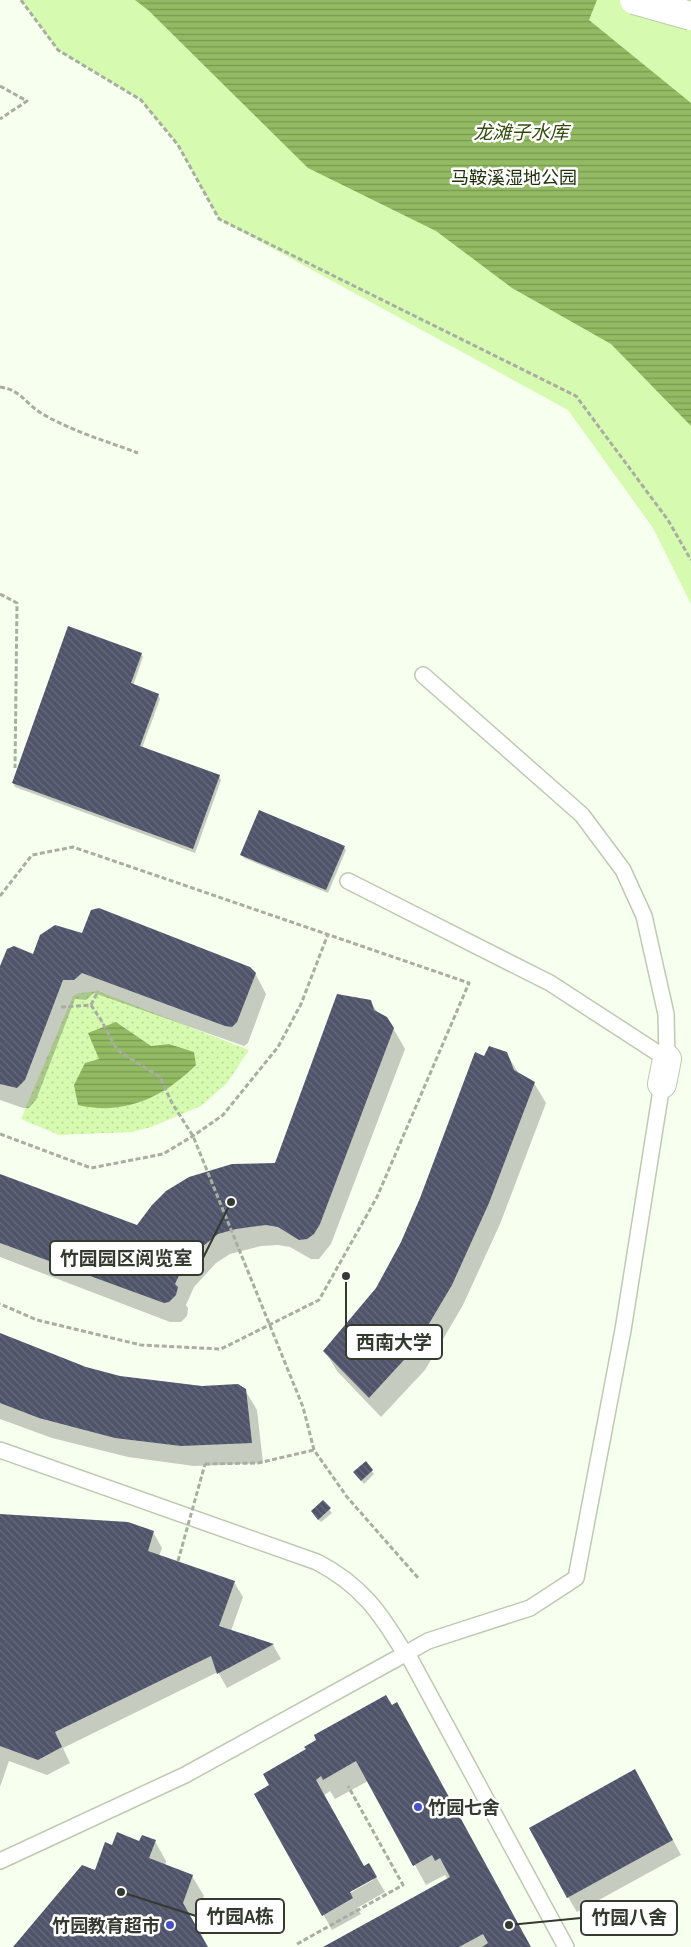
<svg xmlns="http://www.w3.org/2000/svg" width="691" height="1947" font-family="'Archivo Narrow','Noto Sans SC',sans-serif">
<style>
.grass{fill:url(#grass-dots)}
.park{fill:#d6fbb0}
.water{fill:url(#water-rules)}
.shadow{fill:#0003;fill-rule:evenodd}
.building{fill:url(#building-back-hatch)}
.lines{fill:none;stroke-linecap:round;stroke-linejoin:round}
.lane-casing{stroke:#bdcab1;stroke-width:18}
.street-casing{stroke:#bdcab1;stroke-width:30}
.path{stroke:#a8aea1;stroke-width:3;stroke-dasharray:5 2.5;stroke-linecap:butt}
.lane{stroke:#fff;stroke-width:15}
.street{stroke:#fff;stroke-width:28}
.highway-bridge-casing{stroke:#bdcab1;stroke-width:30;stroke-linecap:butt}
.path-bridge{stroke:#a8aea1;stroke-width:3;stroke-dasharray:5 2.5;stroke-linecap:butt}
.highway-bridge{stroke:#fff;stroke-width:28}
.poi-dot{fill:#4851c6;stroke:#fff;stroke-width:2}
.labels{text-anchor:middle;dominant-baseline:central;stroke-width:5;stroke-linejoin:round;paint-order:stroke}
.park-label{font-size:18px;fill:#22320d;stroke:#fff}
.poi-label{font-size:18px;font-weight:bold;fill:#353a30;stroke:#fff;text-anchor:start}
.water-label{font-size:19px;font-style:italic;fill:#334c0c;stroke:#fff}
.leader{fill:none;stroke:#353a30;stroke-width:2}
.callout-dot{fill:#353a30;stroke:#fff;stroke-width:2}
.callout{fill:#fff;stroke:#353a30;stroke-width:2}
.callout-label{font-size:19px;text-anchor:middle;font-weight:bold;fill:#353a30}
</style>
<defs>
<pattern id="grass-dots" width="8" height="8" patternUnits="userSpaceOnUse" patternTransform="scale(1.25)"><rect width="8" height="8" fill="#d6fbb0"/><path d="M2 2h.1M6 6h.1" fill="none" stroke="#b8d898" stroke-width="1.8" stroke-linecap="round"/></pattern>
<pattern id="water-rules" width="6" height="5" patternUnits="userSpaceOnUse" patternTransform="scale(1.25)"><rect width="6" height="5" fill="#92bb63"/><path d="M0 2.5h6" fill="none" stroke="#789952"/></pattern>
<pattern id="building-back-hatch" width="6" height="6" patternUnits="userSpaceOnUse" patternTransform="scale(1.25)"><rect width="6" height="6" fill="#4f546a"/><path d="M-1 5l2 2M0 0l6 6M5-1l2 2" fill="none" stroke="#666a7b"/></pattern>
</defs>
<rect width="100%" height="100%" fill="#f7ffef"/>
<!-- grass -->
<polygon class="grass" points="98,991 249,1050 227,1083 201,1106 151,1127 132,1132 59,1135 21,1119 73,996 80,993"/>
<!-- park -->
<polygon class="park" points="21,0 691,0 691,604 653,528 568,410 219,219 178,145 141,100 58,50"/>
<!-- water -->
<g class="water">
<polygon points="135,0 597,0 589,20 691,103 691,426 611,344 512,288 436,231 308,168 148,10"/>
<path d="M116 1022 151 1046 169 1044 194 1052 196 1065C164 1097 124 1116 78 1105L74 1085 85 1063 99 1059 88 1033Z"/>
</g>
<!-- shadow -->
<g class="shadow">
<polygon points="141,654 143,657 133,686 158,695 160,699 142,748 219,776 221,780 195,853 15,787 13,783"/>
<polygon points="344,847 346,850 328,893 244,858 242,855"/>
<polygon points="83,934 255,973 266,994 248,1043 244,1046 94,993 86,1000 75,999 36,1100 29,1108 23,1108 0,1100 0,969"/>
<polygon points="370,1001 378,1013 393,1028 405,1049 331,1244 319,1259 311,1259 290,1247 278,1245 261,1246 230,1254 216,1263 194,1287 186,1305 188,1308 187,1316 181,1322 170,1322 0,1257 0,1175 138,1226 276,1164"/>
<polygon points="506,1053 519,1074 534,1083 546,1103 500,1224 463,1305 425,1370 381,1417 337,1371 325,1351 377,1289 402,1243 484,1058"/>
<polygon points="0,1335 86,1368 119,1377 202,1387 245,1390 257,1410 263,1463 194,1466 128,1457 52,1438 0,1419"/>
<polygon points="372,1471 374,1474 364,1484 357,1476"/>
<polygon points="323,1502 332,1513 321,1522 314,1515"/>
<polygon points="0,1515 153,1532 162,1548 159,1556 234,1582 243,1597 231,1631 273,1645 281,1659 227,1688 218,1672 63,1748 70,1763 47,1775 9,1761 0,1787"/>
<path d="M386 1696 530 1947H326L448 1880 445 1875 426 1885 368 1781 335 1799 330 1791 323 1796 364 1867 369 1865 385 1892 357 1908 361 1914 332 1930 256 1794 271 1786 307 1749ZM373 1877V1880L345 1896 343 1894Z"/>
<polygon points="644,1786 681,1855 577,1912 568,1897"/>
<polygon points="155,1841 166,1861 165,1866 192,1876 204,1896 196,1917 187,1914 206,1947 14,1947 95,1871 113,1847"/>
</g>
<!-- building -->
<g class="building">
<polygon points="68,626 142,653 131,683 159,694 140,746 220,775 193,849 12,783"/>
<polygon points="259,810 345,846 326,890 240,855"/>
<polygon points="99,908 250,967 256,973 237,1022 232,1027 225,1026 82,973 74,980 63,980 25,1080 17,1088 0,1084 0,966 7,949 14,946 33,954 40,935 55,925 82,933 91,910"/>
<polygon points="337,994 371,1000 374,1010 387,1017 394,1028 320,1224 314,1234 307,1239 299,1240 278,1227 266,1225 236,1229 218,1234 192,1255 183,1267 175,1284 178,1287 176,1295 169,1302 164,1303 0,1243 0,1174 137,1225 152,1205 166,1191 189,1177 232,1164 275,1163"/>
<polygon points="489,1046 507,1052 514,1070 535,1082 489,1203 452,1285 414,1349 369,1398 323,1351 376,1288 401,1242 420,1198 475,1052 484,1056"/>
<polygon points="0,1333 86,1367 120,1376 202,1386 238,1384 246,1389 252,1443 181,1446 115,1438 39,1418 0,1403"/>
<polygon points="366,1461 373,1470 361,1481 353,1472"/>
<polygon points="323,1500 331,1508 318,1520 311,1511"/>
<polygon points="0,1514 128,1522 154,1531 148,1551 235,1581 219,1626 274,1644 217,1674 211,1656 55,1732 62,1747 38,1760 0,1746"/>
<polygon points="386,1695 392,1705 397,1702 531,1947 482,1947 488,1943 483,1934 459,1947 323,1947 450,1877 440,1858 435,1861 432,1855 413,1866 356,1761 323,1780 321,1776 316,1780 364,1866 369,1863 377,1877 350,1892 353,1898 322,1916 254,1794 269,1785 263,1774 306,1749 304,1747 316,1740 314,1735"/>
<polygon points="635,1769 673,1840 567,1898 529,1828"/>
<polygon points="117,1832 139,1841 142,1835 156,1840 149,1858 193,1875 183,1903 208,1947 13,1947 82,1865 95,1870 105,1842 112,1845"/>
</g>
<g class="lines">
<!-- lane casing -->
<g class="lane-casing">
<g id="lane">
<polyline points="423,675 582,815 623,870 644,916 666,1014 667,1059"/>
<polyline points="348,881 550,983 667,1059"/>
<path d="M0 1450 317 1562C361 1585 380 1612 405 1654L185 1775 0 1861"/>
<polyline points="407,1653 566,1947"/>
<polyline points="405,1654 428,1641 530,1608 576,1578 623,1330 662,1084"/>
</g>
</g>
<!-- street casing -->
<g class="street-casing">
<polyline id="street" points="662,1084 667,1059"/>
</g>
<!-- path -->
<g class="path">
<polyline points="21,0 58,50 141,100 178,145 219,219 576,396 668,520 691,560"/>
<polyline points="0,86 27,101 0,119"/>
<path d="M0 387C21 390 25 403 41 413 71 431 106 441 138 453"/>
<polyline points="0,594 17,603 15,768"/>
<polyline points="0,896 32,855 73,847 469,983 377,1197 319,1300 221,1349 141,1345 37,1320 0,1304"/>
<polyline points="91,1005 98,991"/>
<polyline points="61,1007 91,1005 101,1020 117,1050 160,1077 172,1103 193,1136 303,1407 314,1450 347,1497 419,1579"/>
<polyline points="0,1134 91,1168 163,1154 193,1136 223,1115 278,1047 301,1004 328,934"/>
<polyline points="205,1464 258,1463 314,1450"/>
<polyline points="297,1944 403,1885 348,1786"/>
</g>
<!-- lane -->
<use href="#lane" class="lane"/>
<!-- street -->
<use href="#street" class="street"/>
<!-- highway-bridge casing -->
<g class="highway-bridge-casing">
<polyline id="highway-bridge" points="634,0 691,16"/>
</g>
<!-- path-bridge -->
<polyline class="path-bridge" points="178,1561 205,1464"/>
<!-- highway-bridge -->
<use href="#highway-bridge" class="highway-bridge"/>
</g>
<!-- markers -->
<g class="poi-dot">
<circle cx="418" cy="1807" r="5"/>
<circle cx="170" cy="1925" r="5"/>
</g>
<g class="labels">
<!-- park labels -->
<g class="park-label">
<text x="514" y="177">马鞍溪湿地公园</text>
</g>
<!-- poi labels -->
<g class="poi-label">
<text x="428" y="1807">竹园七舍</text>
<text x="160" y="1925" text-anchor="end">竹园教育超市</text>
</g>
<!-- water labels -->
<g class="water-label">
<text x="521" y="132">龙滩子水库</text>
</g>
</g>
<!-- callouts -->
<path class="leader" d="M231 1202L203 1258M346 1276L346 1342M121 1892L196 1916M509 1925L581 1918"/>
<g class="callout-dot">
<circle cx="231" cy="1202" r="5"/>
<circle cx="346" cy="1276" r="5"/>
<circle cx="121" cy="1892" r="5"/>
<circle cx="509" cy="1925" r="5"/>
</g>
<g class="callout">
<rect x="50" y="1241" width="153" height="34" rx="5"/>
<rect x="346" y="1325" width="96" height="34" rx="5"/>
<rect x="196" y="1899" width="88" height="34" rx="5"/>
<rect x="581" y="1901" width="96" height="34" rx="5"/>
</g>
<g class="callout-label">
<text x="126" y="1265">竹园园区阅览室</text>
<text x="394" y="1349">西南大学</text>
<text x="240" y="1923">竹园A栋</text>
<text x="629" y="1924">竹园八舍</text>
</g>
</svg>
